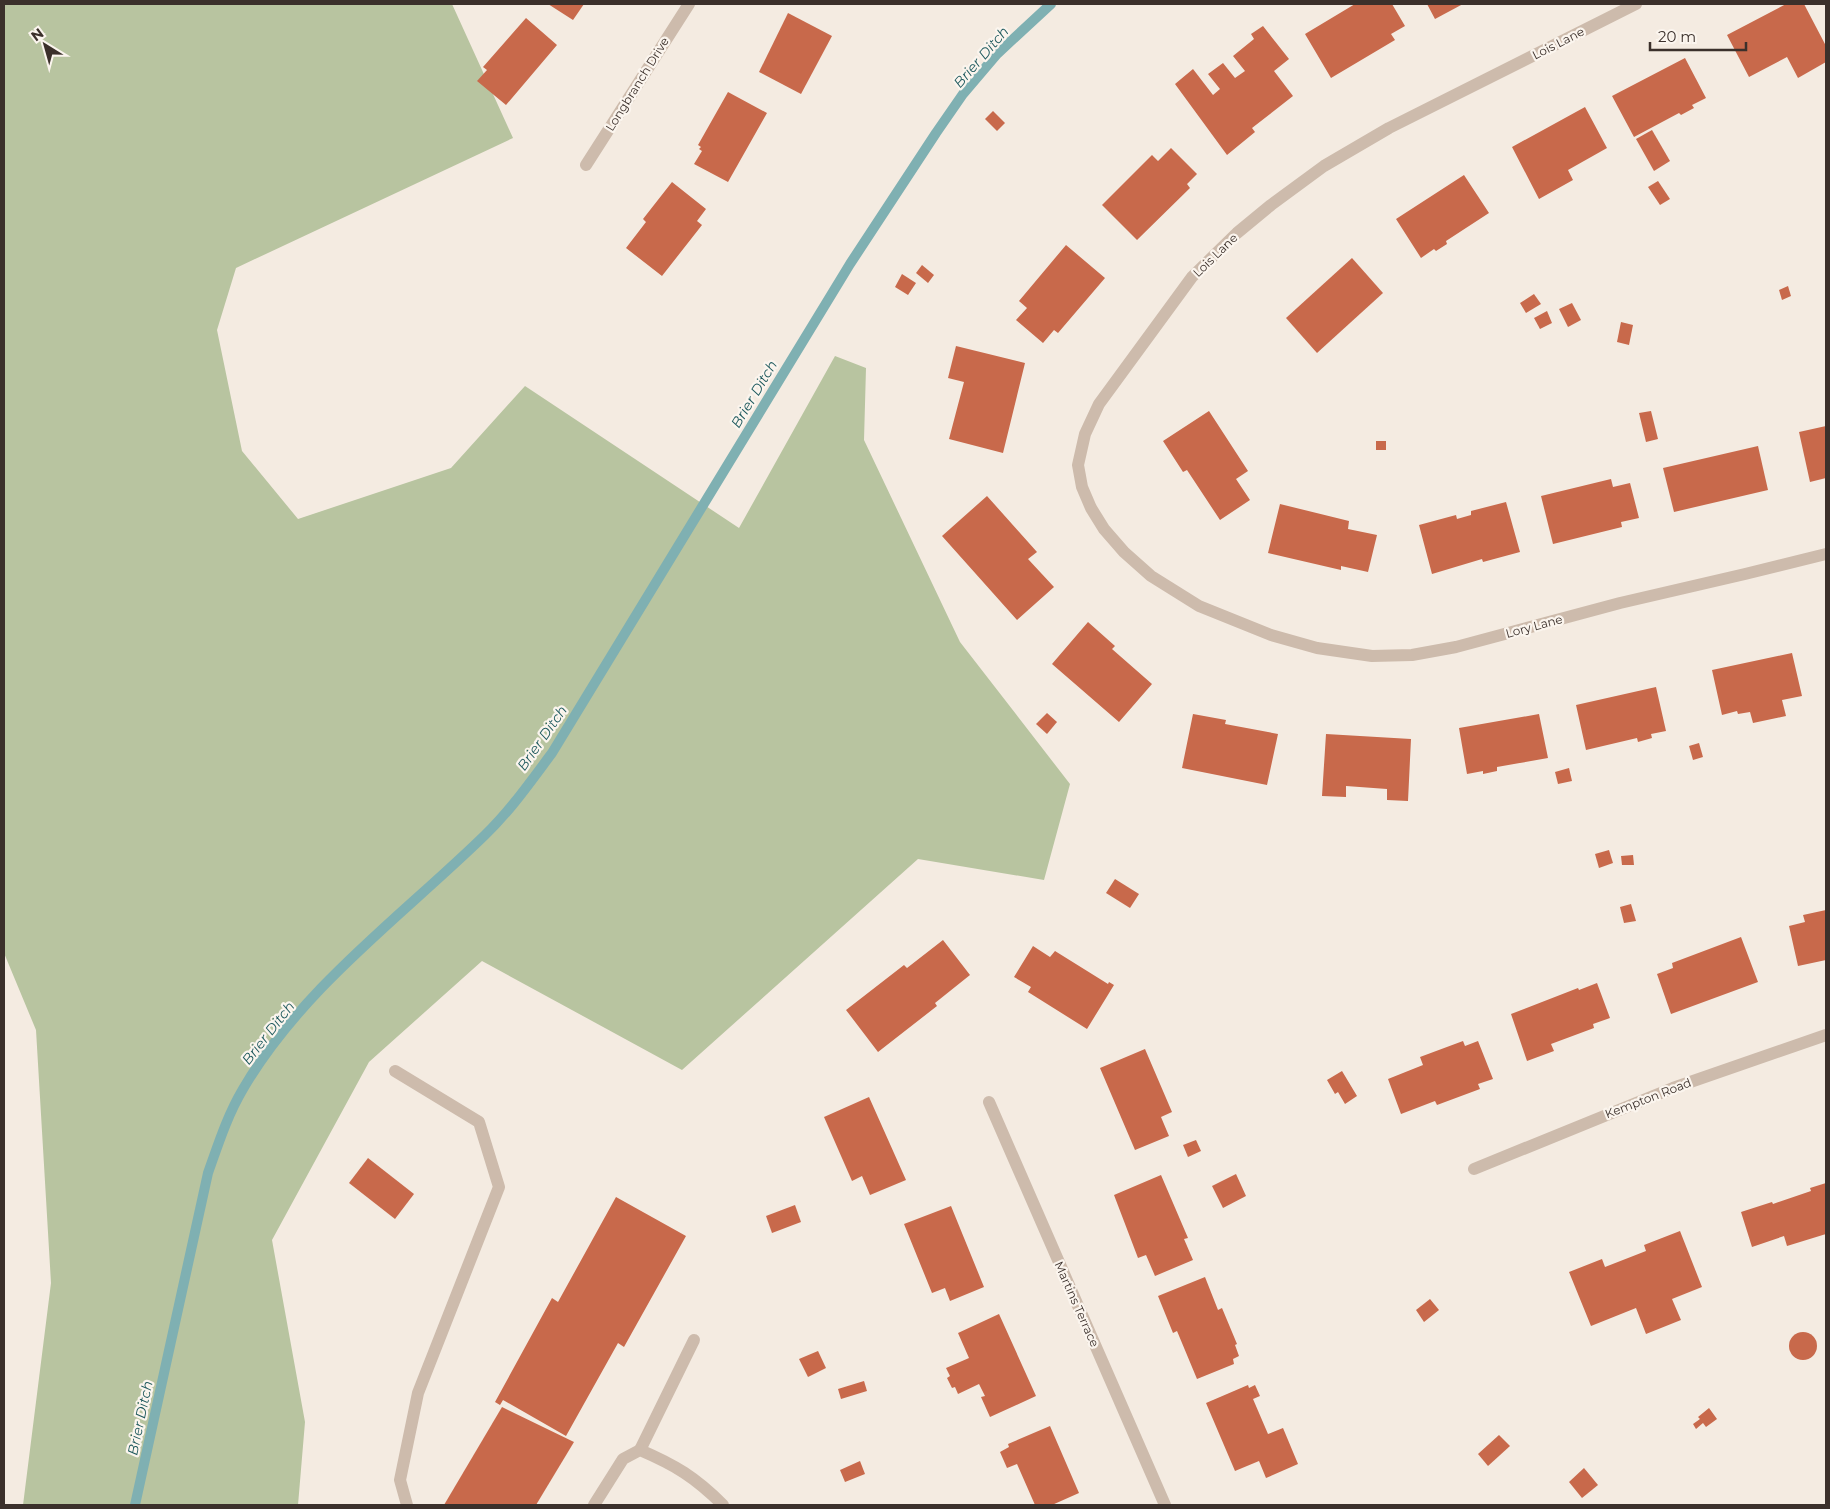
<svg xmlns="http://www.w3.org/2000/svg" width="1830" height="1509" font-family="Montserrat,sans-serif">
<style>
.green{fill:#b8c4a0}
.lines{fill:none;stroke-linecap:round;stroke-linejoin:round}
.stream{stroke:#7fb0b2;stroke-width:10}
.building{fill:#c8694b}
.service{stroke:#cdbbac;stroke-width:12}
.minor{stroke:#cdbbac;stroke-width:12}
.labels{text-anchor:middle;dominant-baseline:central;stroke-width:4.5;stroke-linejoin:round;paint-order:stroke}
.street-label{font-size:12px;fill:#3b302b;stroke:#fbf5ee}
.water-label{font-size:14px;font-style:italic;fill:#1f5a5e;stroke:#fbf5ee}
</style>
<rect width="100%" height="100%" fill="#f4ebe1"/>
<!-- green -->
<polygon class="green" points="4,4 452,4 513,138 236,268 217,330 242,451 298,519 451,468 525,386 739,528 835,356 866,368 864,440 960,642 1070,784 1044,880 918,859 682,1070 482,961 369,1062 272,1240 305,1422 298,1505 23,1505 51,1283 36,1030 4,953"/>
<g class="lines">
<!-- stream -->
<path class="stream" d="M135 1505 208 1173C218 1145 227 1116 243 1089 302 988 402 916 485 835 510 811 531 781 552 753L850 264 936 133 963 94 997 54 1051 4"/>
</g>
<!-- building -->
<g class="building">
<polygon points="548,4 584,4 573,20"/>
<polygon points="1355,4 1392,4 1405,26 1391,34 1395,40 1331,78 1305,34"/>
<polygon points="1427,4 1463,4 1435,19"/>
<polygon points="1786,4 1804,4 1826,46 1826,62 1798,78 1787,57 1749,77 1727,35"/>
<polygon points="788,13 832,36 801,94 759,72"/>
<polygon points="526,18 557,45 506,105 477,81 487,70 483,67"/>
<polygon points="1263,26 1289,59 1274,71 1293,96 1252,128 1255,132 1227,155 1175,84 1193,69 1213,95 1220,89 1208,74 1223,63 1235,78 1245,71 1233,56 1254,39 1251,34"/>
<polygon points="1685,58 1706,98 1692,105 1694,108 1681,115 1679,113 1634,137 1612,96"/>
<polygon points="728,92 767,113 728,182 694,164 702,151 699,149 701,147 698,145"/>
<polygon points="1585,107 1607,148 1568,170 1573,180 1539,199 1512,147"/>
<polygon points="993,111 1005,123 997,131 985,119"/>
<polygon points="1652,130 1670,161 1654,171 1636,139"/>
<polygon points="1171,148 1197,174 1187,184 1190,188 1137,240 1102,205 1152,155 1158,161"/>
<polygon points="1464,175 1489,213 1446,241 1447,244 1436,251 1434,249 1421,258 1396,219"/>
<polygon points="1658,181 1670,199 1660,205 1648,187"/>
<polygon points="672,182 706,209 697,221 702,225 662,276 626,248 646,222 643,219"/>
<polygon points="1066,245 1105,278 1058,333 1054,330 1043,343 1016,320 1027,308 1019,301"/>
<polygon points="1352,258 1383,293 1317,353 1286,318"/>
<polygon points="922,265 934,275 928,283 916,273"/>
<polygon points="902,274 916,283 908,295 895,287"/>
<polygon points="1788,286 1791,296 1782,300 1779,290"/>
<polygon points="1534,294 1541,304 1526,313 1520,303"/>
<polygon points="1572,303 1581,320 1568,327 1559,309"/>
<polygon points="1547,311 1552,323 1540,329 1534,318"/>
<polygon points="1621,322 1633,325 1629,345 1617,342"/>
<polygon points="956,346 1025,363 1003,453 949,439 964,382 948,378"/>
<polygon points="1209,411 1248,471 1236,479 1250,500 1220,520 1187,470 1183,472 1163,441"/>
<polygon points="1651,411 1658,439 1646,442 1639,413"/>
<polygon points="1826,426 1826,478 1810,482 1799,432"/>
<rect x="1376" y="441" width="10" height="9"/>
<polygon points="1758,446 1768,490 1674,512 1663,468"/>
<polygon points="1611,479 1613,487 1630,483 1639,518 1621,522 1622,527 1553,544 1541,496"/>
<polygon points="987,496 1037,552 1028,559 1054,587 1017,620 942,536"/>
<polygon points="1506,502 1520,552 1483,562 1482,559 1432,574 1419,525 1456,515 1457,519 1471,515 1471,511"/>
<polygon points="1280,504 1349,521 1348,529 1377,535 1368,572 1341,566 1341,570 1268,553"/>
<polygon points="1088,622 1115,646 1112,649 1152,684 1119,722 1052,664"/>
<polygon points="1792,653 1802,696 1782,700 1786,716 1753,723 1750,712 1738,714 1737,711 1722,715 1712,670"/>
<polygon points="1656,687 1666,731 1651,734 1652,738 1638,742 1637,738 1586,750 1576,705"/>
<polygon points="1047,713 1057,722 1047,734 1036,724"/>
<polygon points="1193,714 1226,720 1225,724 1278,734 1267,785 1182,768"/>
<polygon points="1539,714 1548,758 1497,767 1497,771 1483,774 1483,771 1467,774 1459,728"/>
<polygon points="1326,734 1411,739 1408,801 1387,800 1387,789 1346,786 1346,797 1322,796"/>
<polygon points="1699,743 1703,757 1693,760 1689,746"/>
<polygon points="1569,768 1572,781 1558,784 1555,772"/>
<polygon points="1609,850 1613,863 1599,868 1595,854"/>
<polygon points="1633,855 1634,865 1622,865 1621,856"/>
<polygon points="1115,879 1139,894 1130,908 1106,893"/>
<polygon points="1631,904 1636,921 1624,923 1620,907"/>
<polygon points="1826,910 1826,960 1798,966 1789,926 1805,922 1803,915"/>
<polygon points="1741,937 1758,982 1671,1014 1657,974 1673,968 1672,963"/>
<polygon points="943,940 970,975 935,1003 937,1006 878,1052 846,1010 904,965 907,968"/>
<polygon points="1033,946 1050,957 1055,951 1108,984 1109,982 1114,985 1087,1029 1028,992 1031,987 1014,977"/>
<polygon points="1597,983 1610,1018 1593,1024 1594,1028 1551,1044 1554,1051 1527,1061 1511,1014 1578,988 1579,990"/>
<polygon points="1463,1041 1465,1046 1478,1041 1493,1079 1478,1084 1480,1089 1437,1105 1435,1101 1401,1114 1388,1079 1423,1065 1420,1057"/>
<polygon points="1145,1049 1172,1112 1161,1117 1169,1136 1135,1150 1100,1068"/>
<polygon points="1342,1071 1357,1096 1345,1104 1338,1092 1335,1094 1327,1080"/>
<polygon points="869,1097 906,1180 870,1195 862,1176 852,1181 824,1117"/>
<polygon points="1196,1140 1201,1151 1188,1157 1183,1145"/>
<polygon points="368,1158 414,1194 395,1219 349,1183"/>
<polygon points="1236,1174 1246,1196 1223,1208 1212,1186"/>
<polygon points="1161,1175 1188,1238 1184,1239 1193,1260 1155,1276 1146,1255 1138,1258 1114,1195"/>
<polygon points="1826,1183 1826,1234 1787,1246 1784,1236 1752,1247 1741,1212 1772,1202 1773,1204 1811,1191 1810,1188"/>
<polygon points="616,1197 686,1236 624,1347 618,1343 566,1436 503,1400 500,1405 495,1402 552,1298 558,1302"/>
<polygon points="795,1205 801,1222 772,1233 766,1216"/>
<polygon points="951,1206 984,1287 950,1301 945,1288 932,1293 904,1224"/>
<polygon points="1680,1231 1702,1287 1672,1299 1681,1320 1646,1334 1636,1308 1591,1326 1569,1272 1602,1259 1605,1267 1646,1251 1644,1245"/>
<polygon points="1205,1277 1218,1310 1222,1308 1237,1344 1235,1345 1239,1356 1233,1359 1234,1364 1197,1379 1177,1331 1173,1333 1158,1296"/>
<polygon points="1430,1299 1439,1310 1424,1322 1416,1310"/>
<polygon points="999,1314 1036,1396 990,1417 981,1397 985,1396 979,1384 958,1394 955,1387 952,1388 947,1378 950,1376 946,1368 969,1358 958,1333"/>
<circle cx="1803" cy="1346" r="14"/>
<polygon points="818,1351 826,1368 808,1377 799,1359"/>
<polygon points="864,1381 867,1391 841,1399 838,1389"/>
<polygon points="1248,1385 1249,1388 1255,1385 1260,1396 1253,1399 1268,1434 1283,1428 1298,1464 1266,1478 1259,1461 1235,1471 1206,1403"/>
<polygon points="502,1407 574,1442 536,1505 444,1505"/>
<polygon points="1709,1408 1717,1419 1706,1427 1703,1423 1696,1429 1693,1424 1700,1419 1698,1417"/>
<polygon points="1050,1426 1079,1493 1052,1505 1035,1505 1017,1464 1007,1468 1000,1452 1009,1447 1008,1444"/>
<polygon points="1499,1435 1510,1446 1488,1466 1478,1454"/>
<polygon points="860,1461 865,1474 845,1482 840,1470"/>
<polygon points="1584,1468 1598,1485 1582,1498 1569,1482"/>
</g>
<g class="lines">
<!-- service -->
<g class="service">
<polyline points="395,1071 479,1122 499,1187 418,1393 400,1480 407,1505"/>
<polyline points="640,1450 694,1340"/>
<path d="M594 1505 623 1459 640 1450C675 1465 695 1477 723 1505"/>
</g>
<!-- minor -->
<g class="minor">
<polyline points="1636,4 1389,128 1324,166 1271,205 1237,233 1192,277 1099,404 1085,434 1078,465 1082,487 1091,508 1104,529 1124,552 1151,576 1199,606 1271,635 1317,648 1372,656 1412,655 1456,647 1620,603 1745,574 1826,554"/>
<polyline points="586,165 689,4"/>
<polyline points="989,1102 1165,1505"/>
<polyline points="1474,1169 1673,1088 1826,1035"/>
</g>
</g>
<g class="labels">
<!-- street labels -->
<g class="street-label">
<text transform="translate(1558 43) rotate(-27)">Lois Lane</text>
<text transform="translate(637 84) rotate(-58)">Longbranch Drive</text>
<text transform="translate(1215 255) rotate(-44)">Lois Lane</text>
<text transform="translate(1534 626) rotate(-15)">Lory Lane</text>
<text transform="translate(1648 1098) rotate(-21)">Kempton Road</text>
<text transform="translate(1077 1304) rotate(66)">Martins Terrace</text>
</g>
<!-- water labels -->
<g class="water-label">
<text transform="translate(981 57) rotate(-49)">Brier Ditch</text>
<text transform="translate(754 394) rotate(-59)">Brier Ditch</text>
<text transform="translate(542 738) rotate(-55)">Brier Ditch</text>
<text transform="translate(268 1033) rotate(-52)">Brier Ditch</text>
<text transform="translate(140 1418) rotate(-78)">Brier Ditch</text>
</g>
</g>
<!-- border -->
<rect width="1830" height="1509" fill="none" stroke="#3b302b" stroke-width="10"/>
<!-- north arrow -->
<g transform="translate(45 45) rotate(323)" stroke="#fbf5ee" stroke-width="4" paint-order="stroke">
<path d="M0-4L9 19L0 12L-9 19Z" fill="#3b302b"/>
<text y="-8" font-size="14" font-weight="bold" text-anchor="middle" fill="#3b302b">N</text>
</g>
<!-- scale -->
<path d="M1650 42v8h96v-8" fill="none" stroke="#3b302b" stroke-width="2.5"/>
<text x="1658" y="42" font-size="15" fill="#3b302b" stroke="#fbf5ee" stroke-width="4" paint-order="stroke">20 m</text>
</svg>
